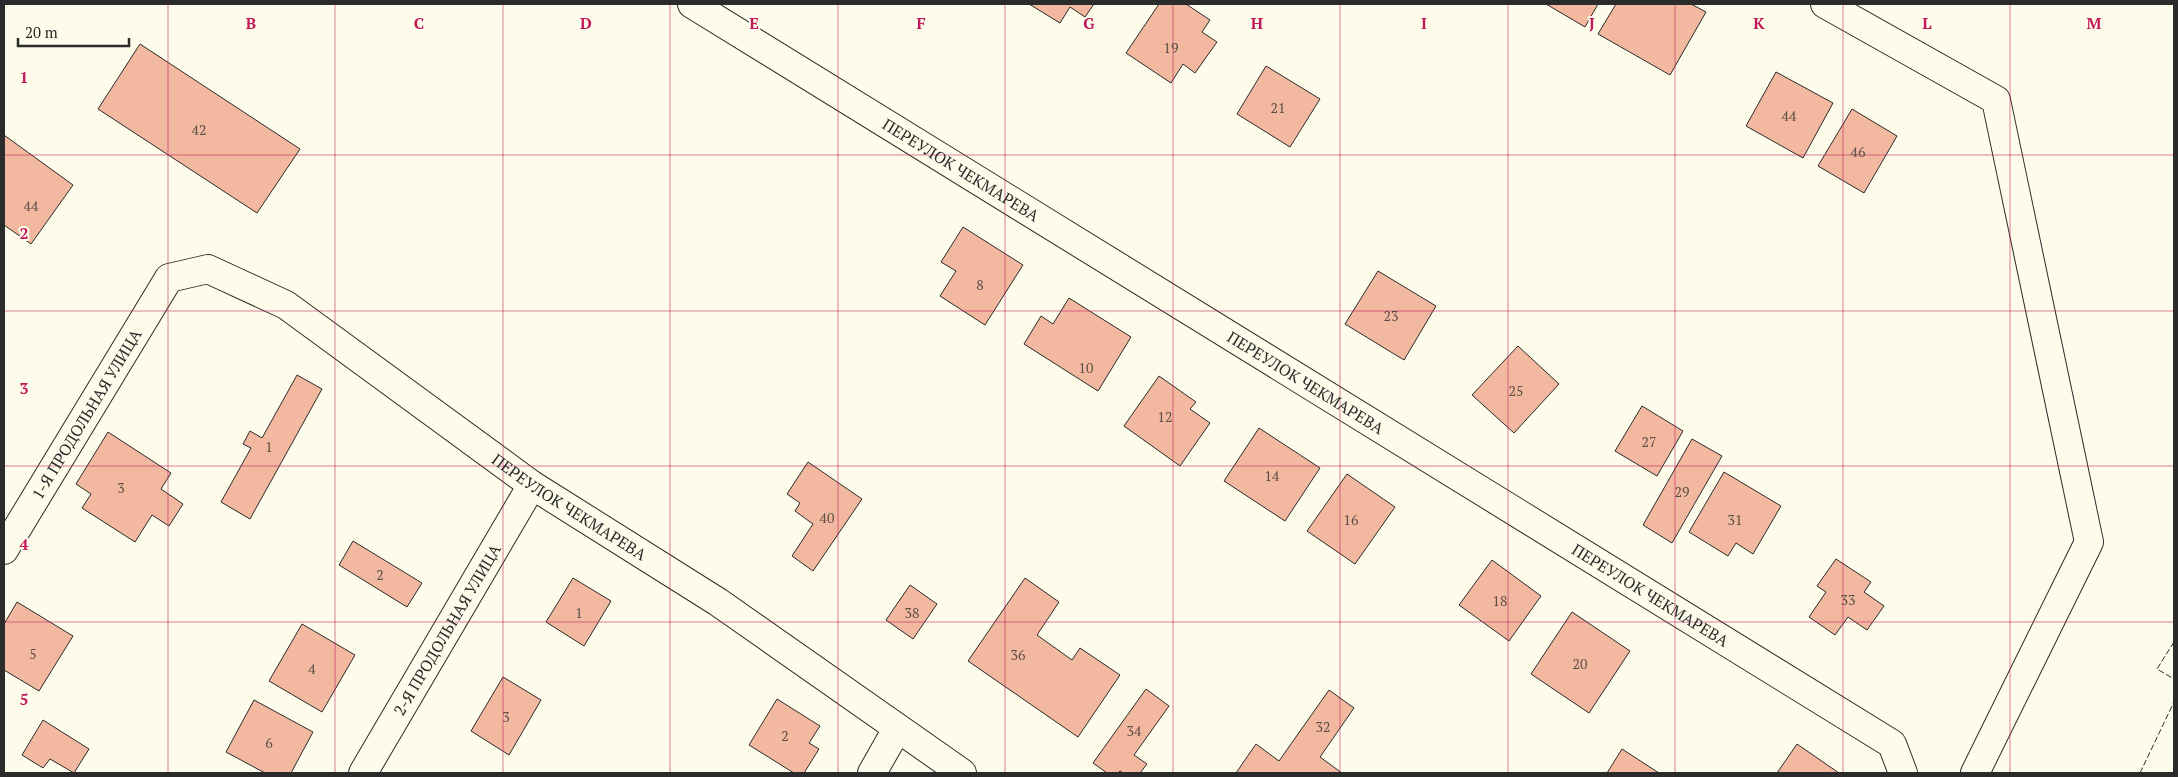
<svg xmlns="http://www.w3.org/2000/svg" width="2178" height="777" font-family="'PT Serif',serif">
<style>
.building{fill:#f2b8a0;stroke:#2b2b2b}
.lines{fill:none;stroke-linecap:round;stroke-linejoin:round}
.street-casing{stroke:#2b2b2b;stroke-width:30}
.street{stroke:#fdfbea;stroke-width:28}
.fence{stroke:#2b2b2b;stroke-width:1;stroke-dasharray:6 2.5;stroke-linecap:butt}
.grid{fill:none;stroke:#c2185b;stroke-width:1;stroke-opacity:0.55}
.labels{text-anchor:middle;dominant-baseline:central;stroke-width:4;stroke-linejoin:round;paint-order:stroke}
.number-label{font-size:14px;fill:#5d4e48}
.street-label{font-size:16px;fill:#2b2b2b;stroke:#fdfbea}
.grid-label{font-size:16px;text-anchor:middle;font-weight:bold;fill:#c2185b;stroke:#fdfbea;stroke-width:4;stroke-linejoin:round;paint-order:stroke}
</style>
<rect width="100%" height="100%" fill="#fdfbea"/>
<!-- building -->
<g class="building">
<polygon points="1029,4 1094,4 1085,17 1070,7 1060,23"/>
<polygon points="1159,4 1186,4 1210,20 1202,32 1217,42 1195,73 1183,64 1171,83 1126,53"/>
<polygon points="1546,4 1598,4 1585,27"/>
<polygon points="1616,4 1691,4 1706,12 1670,75 1598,34"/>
<polygon points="140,44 300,149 257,213 98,109"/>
<polygon points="1266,66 1320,99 1290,147 1237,114"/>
<polygon points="1776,72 1833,103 1803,158 1746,126"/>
<polygon points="1852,109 1897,136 1864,193 1818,166"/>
<polygon points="4,135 73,185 31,244 4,225"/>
<polygon points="963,227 1023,265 985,325 940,296 956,271 941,262"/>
<polygon points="1378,271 1436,306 1404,360 1345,324"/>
<polygon points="1069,298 1131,337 1098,391 1024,344 1041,316 1053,324"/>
<polygon points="1518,346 1559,384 1514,433 1472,395"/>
<polygon points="297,375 322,389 250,519 221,502 251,448 243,444 250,431 262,438"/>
<polygon points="1159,376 1196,402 1190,409 1210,423 1180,466 1124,426"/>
<polygon points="1642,406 1683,431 1657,476 1615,451"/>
<polygon points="1259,428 1320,468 1285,521 1224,481"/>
<polygon points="108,432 171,473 161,489 183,504 169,526 152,515 135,542 82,508 91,494 76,484"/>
<polygon points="1692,439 1722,456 1672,543 1643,525"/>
<polygon points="808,462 862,499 813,571 792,556 813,524 795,511 800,503 787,494"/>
<polygon points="1724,472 1781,506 1753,554 1736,543 1728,556 1689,532"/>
<polygon points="1347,474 1395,507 1355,564 1307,531"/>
<polygon points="353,541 422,583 407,607 339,565"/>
<polygon points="1836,559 1871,582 1864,592 1884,606 1867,630 1848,617 1835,635 1809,617 1826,592 1817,586"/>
<polygon points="1492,560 1541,596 1509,641 1459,605"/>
<polygon points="573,578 611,601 584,646 546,622"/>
<polygon points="1025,578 1059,602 1037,635 1072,660 1080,648 1120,675 1078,737 968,661"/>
<polygon points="910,585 937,604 913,639 886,620"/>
<polygon points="17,602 73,636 39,691 4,670 4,624"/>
<polygon points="1572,612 1630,651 1589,713 1531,674"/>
<polygon points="302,624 355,655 322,712 269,681"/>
<polygon points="503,677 541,700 509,755 471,731"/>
<polygon points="1146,689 1169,706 1134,755 1147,764 1140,773 1123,773 1120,771 1118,773 1107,773 1093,763"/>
<polygon points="1329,690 1354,708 1320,757 1342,773 1236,773 1256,744 1279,761"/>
<polygon points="777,699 820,726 809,743 819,749 804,773 794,773 749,745"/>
<polygon points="254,700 313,732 291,773 265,773 226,752"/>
<polygon points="43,720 89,749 74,773 50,759 43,768 22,755"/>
<polygon points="1797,744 1839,773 1777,773"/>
<polygon points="1622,749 1659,773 1607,773"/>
</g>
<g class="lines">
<!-- street casing -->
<g class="street-casing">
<g id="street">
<path id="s1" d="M692 4 1892 744 1903 773"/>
<polyline points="1825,4 1996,100 2089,542 1975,773"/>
<path id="s2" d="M4 550 169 278 208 269 286 305 532 485 718 602 962 773"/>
<path id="s3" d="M363 773 532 485"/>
<polyline points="872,773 897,729"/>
</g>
</g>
<!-- street -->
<use href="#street" class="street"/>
<!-- fence -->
<g class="fence">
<polyline points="2174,642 2157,669 2174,679"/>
<polyline points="2140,773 2174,702"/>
</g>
</g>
<!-- grid -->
<path class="grid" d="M168 4V773M335 4V773M503 4V773M670 4V773M838 4V773M1005 4V773M1173 4V773M1340 4V773M1508 4V773M1675 4V773M1843 4V773M2010 4V773M4 155H2174M4 311H2174M4 466H2174M4 622H2174"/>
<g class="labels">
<!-- number labels -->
<g class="number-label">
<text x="1171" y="47">19</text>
<text x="1278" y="107">21</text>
<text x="1789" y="115">44</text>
<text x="199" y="129">42</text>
<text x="1858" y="151">46</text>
<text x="31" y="205">44</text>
<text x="980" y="284">8</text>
<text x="1391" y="315">23</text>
<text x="1086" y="367">10</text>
<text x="1516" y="390">25</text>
<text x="1165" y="416">12</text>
<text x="1649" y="441">27</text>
<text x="269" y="446">1</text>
<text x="1272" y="475">14</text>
<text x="121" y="487">3</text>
<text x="1682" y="491">29</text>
<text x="827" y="517">40</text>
<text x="1351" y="519">16</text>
<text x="1735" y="519">31</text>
<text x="380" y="574">2</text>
<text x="1848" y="599">33</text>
<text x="1500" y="600">18</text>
<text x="579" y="612">1</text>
<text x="912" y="612">38</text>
<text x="33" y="653">5</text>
<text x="1018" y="654">36</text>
<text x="1580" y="663">20</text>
<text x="312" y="668">4</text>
<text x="506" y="716">3</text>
<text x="1323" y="726">32</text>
<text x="1134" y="730">34</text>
<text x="785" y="735">2</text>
<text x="269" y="742">6</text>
</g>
<!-- street labels -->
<g class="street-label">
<text stroke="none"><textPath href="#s1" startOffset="316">ПЕРЕУЛОК ЧЕКМАРЕВА</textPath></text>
<text stroke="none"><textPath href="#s1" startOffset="721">ПЕРЕУЛОК ЧЕКМАРЕВА</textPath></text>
<text stroke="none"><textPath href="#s2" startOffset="159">1-Я ПРОДОЛЬНАЯ УЛИЦА</textPath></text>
<text stroke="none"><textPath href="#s2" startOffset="792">ПЕРЕУЛОК ЧЕКМАРЕВА</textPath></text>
<text stroke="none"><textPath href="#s1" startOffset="1126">ПЕРЕУЛОК ЧЕКМАРЕВА</textPath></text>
<text stroke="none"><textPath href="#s3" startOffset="166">2-Я ПРОДОЛЬНАЯ УЛИЦА</textPath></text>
</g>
</g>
<g class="grid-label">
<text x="251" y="29">B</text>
<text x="419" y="29">C</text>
<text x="586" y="29">D</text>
<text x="754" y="29">E</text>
<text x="921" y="29">F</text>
<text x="1089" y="29">G</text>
<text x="1257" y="29">H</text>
<text x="1424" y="29">I</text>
<text x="1592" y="29">J</text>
<text x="1759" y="29">K</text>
<text x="1927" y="29">L</text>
<text x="2094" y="29">M</text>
<text x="24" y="83">1</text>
<text x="24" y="239">2</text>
<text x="24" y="394">3</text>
<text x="24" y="550">4</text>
<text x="24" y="705">5</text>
</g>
<!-- border -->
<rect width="2178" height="777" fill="none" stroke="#2b2b2b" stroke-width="10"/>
<!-- scale -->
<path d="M18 38v8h111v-8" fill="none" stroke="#2b2b2b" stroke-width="2.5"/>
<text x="25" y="38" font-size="15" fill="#2b2b2b" stroke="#fdfbea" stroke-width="4" paint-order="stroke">20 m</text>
</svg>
